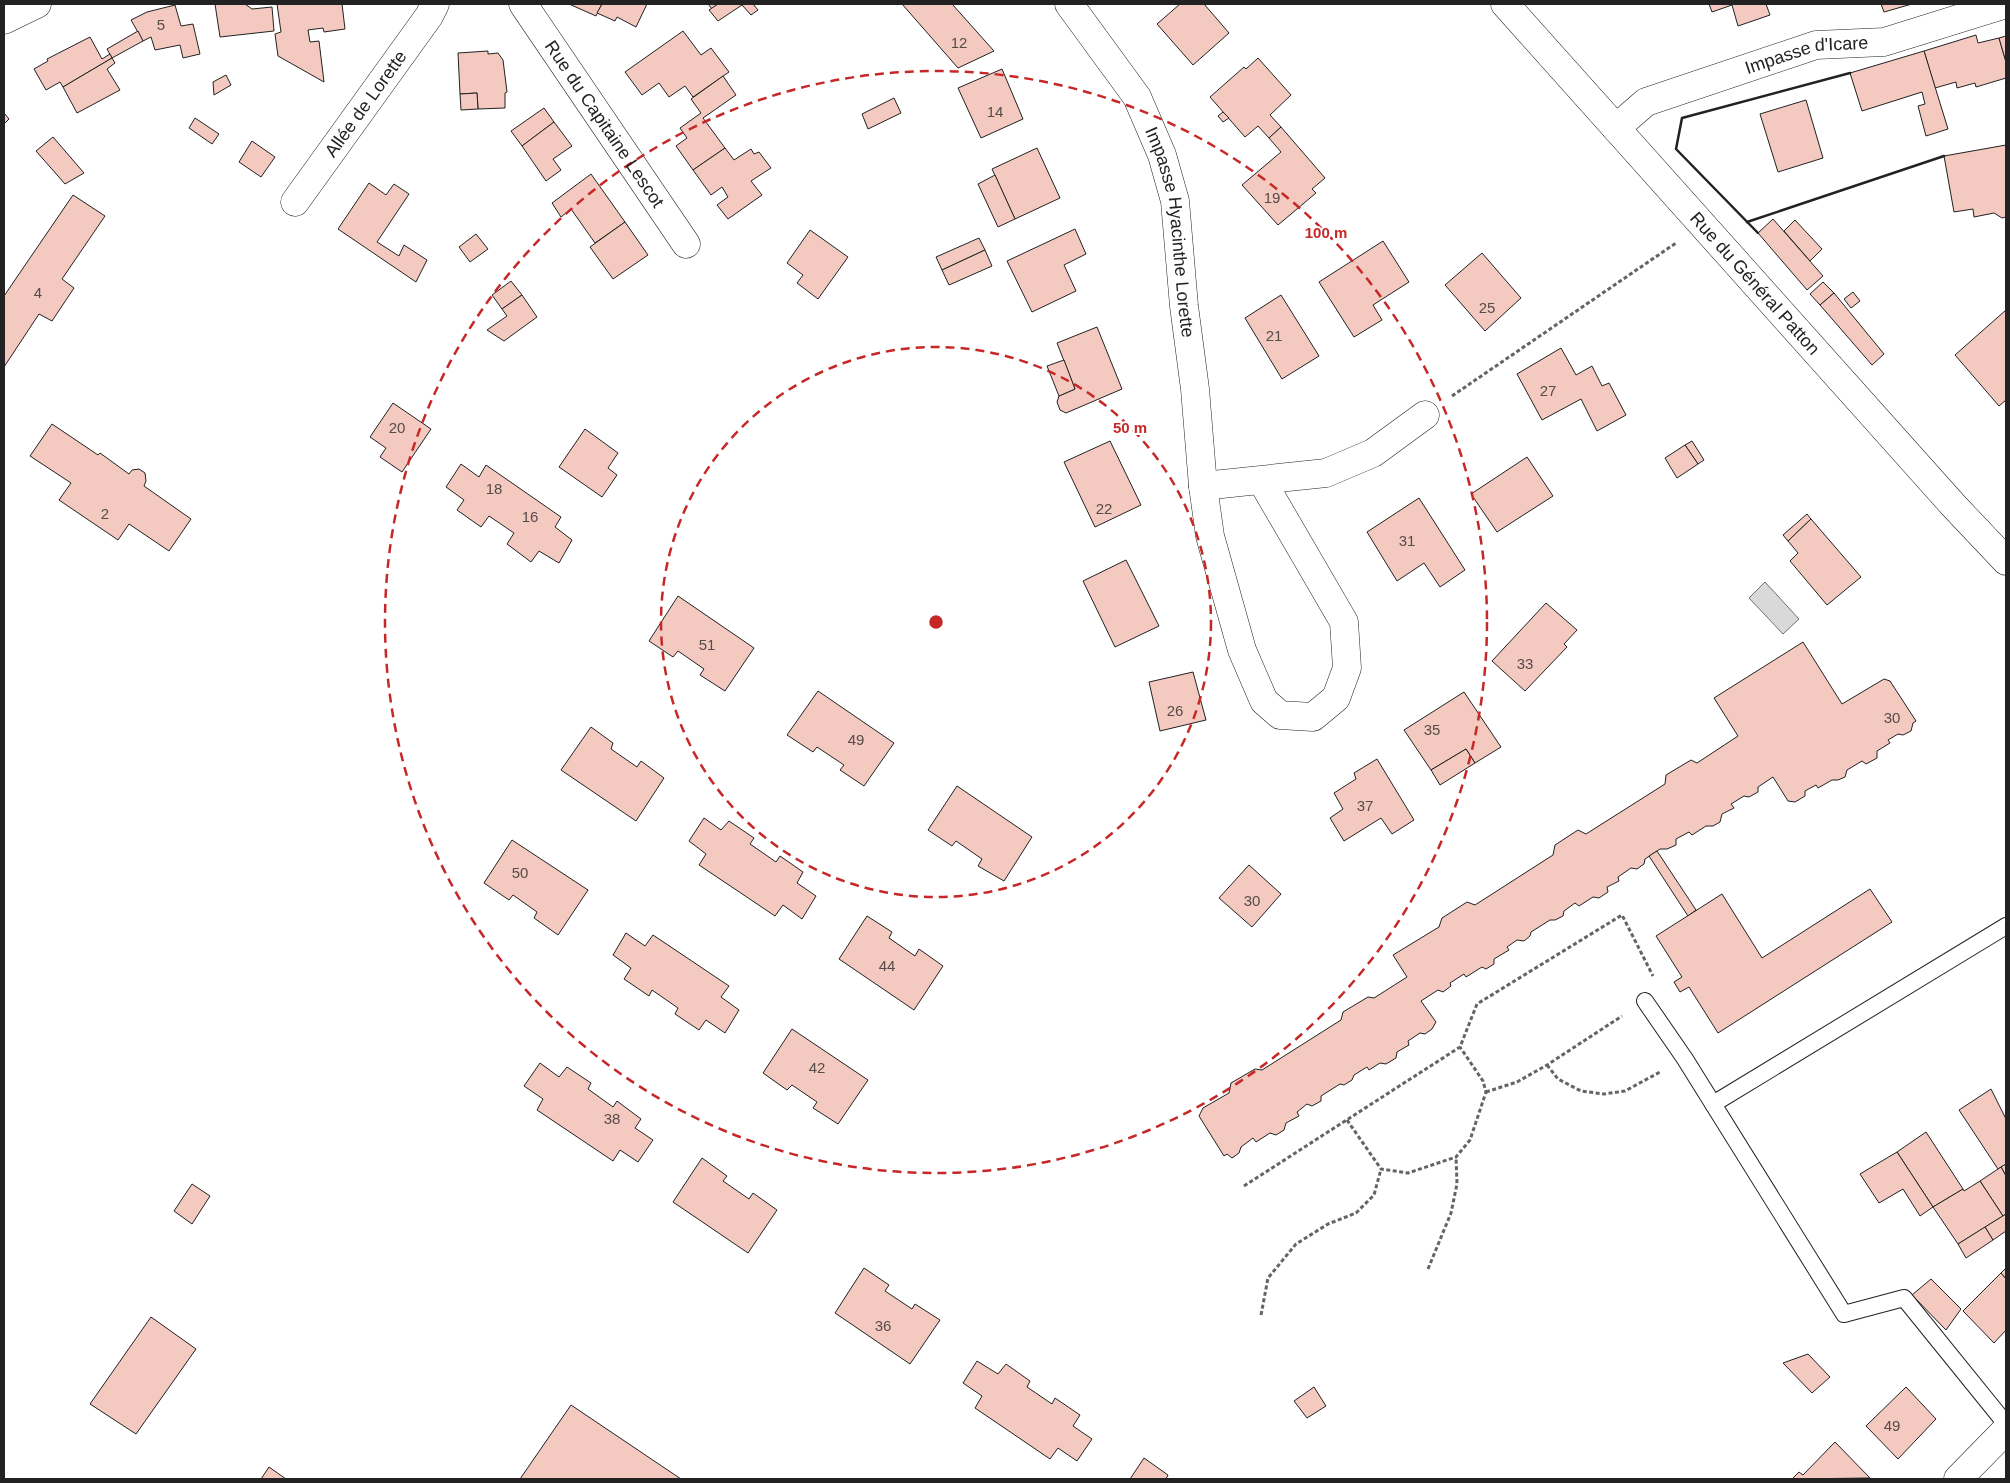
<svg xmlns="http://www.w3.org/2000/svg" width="2010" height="1483" font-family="Helvetica,sans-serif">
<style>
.water{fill:#d9d9d9;stroke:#6f6f6f}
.building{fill:#f3c9c0;stroke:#222}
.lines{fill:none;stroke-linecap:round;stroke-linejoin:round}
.lane-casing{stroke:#222;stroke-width:18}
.street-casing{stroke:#222;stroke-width:29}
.primary-casing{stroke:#222;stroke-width:29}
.path{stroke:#646464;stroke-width:3;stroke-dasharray:4 2.5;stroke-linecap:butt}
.lane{stroke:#fff;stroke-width:16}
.street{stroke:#fff;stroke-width:28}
.primary{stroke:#fff;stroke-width:28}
.wall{stroke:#222;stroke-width:2.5}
.ring{fill:none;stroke:#c62828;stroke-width:2.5;stroke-dasharray:9 6}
.labels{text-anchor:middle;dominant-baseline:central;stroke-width:4;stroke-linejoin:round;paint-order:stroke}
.number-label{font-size:15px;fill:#564c4a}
.street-label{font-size:18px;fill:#222;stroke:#fff}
.centre{fill:#c62828;stroke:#fff;stroke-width:2.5}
.ring-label{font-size:15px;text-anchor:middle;font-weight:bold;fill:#c62828;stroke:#fff;stroke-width:4;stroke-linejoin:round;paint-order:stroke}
</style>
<rect width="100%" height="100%" fill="#fff"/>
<!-- water -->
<polygon class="water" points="1765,582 1799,619 1783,634 1749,598"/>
<!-- building -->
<g class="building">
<polygon points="215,4 245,4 252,9 272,7 274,31 220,37"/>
<polygon points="277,4 342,4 345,29 324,32 323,28 308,30 310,42 319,41 324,82 278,56 275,34 281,32"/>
<polygon points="569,4 602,4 596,16"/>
<polygon points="602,4 647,4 636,27 617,17 615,21 597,13"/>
<polygon points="708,4 718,4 712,9"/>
<polygon points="718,4 753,4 758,10 751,15 742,5 718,21 709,10"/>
<polygon points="902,4 952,4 994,51 958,68"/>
<polygon points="1180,4 1204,4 1229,33 1193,65 1157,24"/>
<polygon points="1709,4 1766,4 1770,15 1738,26 1732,5 1712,12"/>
<polygon points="1881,4 1912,4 1884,12"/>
<polygon points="175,5 181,26 193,24 200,54 183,58 180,45 155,50 151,37 143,41 131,20 147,12"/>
<polygon points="138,31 143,41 112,58 107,49"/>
<polygon points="683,31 701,55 711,48 729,72 693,97 685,86 669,97 659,83 642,95 625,72"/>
<polygon points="1976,35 1978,43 1999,38 2006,62 2006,78 1976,87 1975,83 1957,88 1956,82 1935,88 1924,51"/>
<polygon points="2006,36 2006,62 1999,38"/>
<polygon points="90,37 102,59 110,54 112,58 63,87 60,82 46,90 34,69 48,61 47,59"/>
<polygon points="488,51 488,54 498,53 503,60 507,92 505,93 505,108 478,109 477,93 460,94 458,53"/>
<polygon points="1924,51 1948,129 1926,136 1918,106 1925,104 1922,92 1862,111 1850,73"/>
<polygon points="112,58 115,63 107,69 120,90 77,113 63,87"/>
<polygon points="1258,58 1291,95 1270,115 1281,127 1269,138 1258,126 1245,137 1210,97 1244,67 1246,69"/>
<polygon points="1002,69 1023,119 981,138 958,88"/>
<polygon points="226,75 231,85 214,95 213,82"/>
<polygon points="723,76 736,95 703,118 725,148 693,170 676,146 687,138 680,128 701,113 691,99"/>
<polygon points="477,93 478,109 461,110 460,94"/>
<polygon points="894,98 901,113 868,129 862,114"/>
<polygon points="1806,100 1823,158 1778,172 1760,114"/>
<polygon points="544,108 554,122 522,146 511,131"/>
<polygon points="1223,112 1229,118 1223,122 1218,116"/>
<polygon points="4,113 9,119 4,124"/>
<polygon points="195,118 219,134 212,144 189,128"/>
<polygon points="554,122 572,146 553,159 561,170 546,181 522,146"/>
<polygon points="1281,127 1325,178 1312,189 1316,193 1278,225 1242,185 1281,152 1269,138"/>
<polygon points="53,137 84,173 65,184 36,151"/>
<polygon points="252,141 275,157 261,177 239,162"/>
<polygon points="2006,145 2006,217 2002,218 1994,213 1974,217 1973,209 1954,212 1944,156"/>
<polygon points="725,148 734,160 751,149 754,154 759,152 771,168 751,181 762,195 728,219 717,205 728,197 722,187 711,195 693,170"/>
<polygon points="1037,148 1060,198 1015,219 992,169"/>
<polygon points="591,174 625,222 595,243 571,209 561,217 552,203"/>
<polygon points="995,175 1015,219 998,227 978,184"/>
<polygon points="369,183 386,195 394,184 409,194 377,242 399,256 404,245 427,260 416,282 338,229"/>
<polygon points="73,195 105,216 62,279 74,288 52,321 39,314 4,367 4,296"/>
<polygon points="1773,219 1823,276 1807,290 1758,233"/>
<polygon points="1795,220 1822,249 1810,261 1784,231"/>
<polygon points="625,222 648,255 613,279 590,247"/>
<polygon points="1075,229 1086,254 1064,265 1076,291 1032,312 1007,261"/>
<polygon points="810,230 848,257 818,299 797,283 803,275 787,263"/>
<polygon points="476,234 488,249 470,262 459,247"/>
<polygon points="979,238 985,250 942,270 936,257"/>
<polygon points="1383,241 1409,282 1373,305 1382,320 1354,337 1319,282"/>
<polygon points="985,250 992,266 949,285 942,270"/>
<polygon points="1482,253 1521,298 1485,331 1445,285"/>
<polygon points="511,281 522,295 502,309 492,295"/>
<polygon points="1823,282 1834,293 1820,305 1810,294"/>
<polygon points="1853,292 1860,301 1851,308 1844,299"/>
<polygon points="1834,293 1884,354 1872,365 1820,305"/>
<polygon points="522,295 537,317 504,341 487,330 507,316 502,309"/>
<polygon points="1281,295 1319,356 1282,379 1245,318"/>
<polygon points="2006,310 2006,400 1999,406 1955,355"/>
<polygon points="1097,327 1122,389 1066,413 1060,410 1057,402 1059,396 1075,389 1057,343"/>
<polygon points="1561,348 1576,375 1592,366 1602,386 1609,383 1626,415 1597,431 1581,399 1542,420 1517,374"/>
<polygon points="1064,360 1075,389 1059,396 1047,366"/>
<polygon points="393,403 431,429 402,472 380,457 386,448 370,437"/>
<polygon points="52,424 98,455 100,453 129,474 132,470 139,469 145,473 146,481 144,486 191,519 169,551 129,524 118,540 59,500 71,483 30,456"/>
<polygon points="585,429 618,453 608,468 617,475 602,497 559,467"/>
<polygon points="1110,441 1141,505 1095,527 1064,462"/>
<polygon points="1692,441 1704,460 1698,464 1685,445"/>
<polygon points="1685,445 1698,464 1677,478 1665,458"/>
<polygon points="1527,457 1553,496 1497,532 1471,494"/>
<polygon points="461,464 479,477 486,465 561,517 555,527 572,540 559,563 539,551 531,562 507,544 514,533 489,516 481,527 457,510 464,500 446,487"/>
<polygon points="1419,498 1465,570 1440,587 1424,563 1397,581 1367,532"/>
<polygon points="1807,514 1811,519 1788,541 1783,535"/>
<polygon points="1811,519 1861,577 1827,605 1790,561 1798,553 1788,541"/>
<polygon points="1126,560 1159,626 1115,647 1083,581"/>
<polygon points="678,596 754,648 725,691 700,675 704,669 678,651 673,657 649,641"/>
<polygon points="1546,603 1577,630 1564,644 1567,647 1525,691 1492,661"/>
<polygon points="1803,642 1842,704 1884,679 1890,681 1916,721 1913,723 1911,731 1903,735 1898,734 1888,740 1890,743 1877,751 1877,758 1866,764 1862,761 1847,770 1845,777 1838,780 1832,780 1818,788 1816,785 1805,791 1805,796 1795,802 1788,801 1773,777 1758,787 1758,792 1749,797 1744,796 1731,804 1734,808 1722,814 1720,822 1713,826 1706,826 1692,835 1689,832 1676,839 1676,845 1667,849 1660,849 1645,859 1644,864 1637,869 1631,868 1618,877 1619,881 1607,887 1608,892 1599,898 1593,897 1579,906 1575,903 1564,911 1563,916 1555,920 1550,920 1531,932 1530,936 1524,941 1517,940 1507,947 1509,950 1494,959 1494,964 1486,969 1482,967 1466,977 1464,974 1450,983 1451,986 1443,992 1438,990 1421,1001 1436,1022 1432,1029 1425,1034 1420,1033 1408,1041 1409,1045 1397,1052 1396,1058 1386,1064 1380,1063 1369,1070 1367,1067 1354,1075 1352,1080 1344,1085 1340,1084 1321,1096 1321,1101 1312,1106 1307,1104 1297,1112 1299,1116 1286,1123 1284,1130 1276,1135 1270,1133 1256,1142 1253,1138 1241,1147 1239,1153 1232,1158 1227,1154 1224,1156 1199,1116 1203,1108 1229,1093 1231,1083 1255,1069 1262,1070 1341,1020 1343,1012 1368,997 1374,998 1407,977 1393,955 1439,927 1442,918 1467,902 1475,905 1553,855 1555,845 1578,830 1586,834 1665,784 1666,775 1691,760 1697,763 1738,736 1714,698"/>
<polygon points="1193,672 1206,720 1160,731 1149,682"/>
<polygon points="818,691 894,743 864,786 840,770 844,765 817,747 813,752 787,735"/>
<polygon points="1464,692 1501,747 1475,763 1466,749 1431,770 1404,730"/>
<polygon points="591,727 613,743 611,749 637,767 641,761 664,778 636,821 561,770"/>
<polygon points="1466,749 1475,763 1440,785 1431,770"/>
<polygon points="1377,759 1414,820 1392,834 1381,818 1344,841 1330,818 1343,809 1334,793 1356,779 1354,773"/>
<polygon points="957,786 1032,837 1004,881 978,866 982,859 956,841 952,846 928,830"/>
<polygon points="704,818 721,830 729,821 754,838 750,844 776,862 780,856 803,872 797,883 816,896 802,919 783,905 775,916 699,865 706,854 689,841"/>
<polygon points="512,840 588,890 558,935 534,918 537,912 513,895 509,900 484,883"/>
<polygon points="1657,851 1696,910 1688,916 1649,856"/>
<polygon points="1249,865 1281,894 1252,927 1219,898"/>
<polygon points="1870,889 1892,922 1718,1033 1689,987 1680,992 1674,982 1682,977 1656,936 1722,894 1762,958"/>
<polygon points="867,916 892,932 889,938 915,956 919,949 943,966 914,1010 839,959"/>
<polygon points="626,933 645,946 653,935 729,986 721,997 739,1010 725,1033 706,1020 699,1030 675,1014 678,1008 652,990 649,996 624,979 631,968 613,955"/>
<polygon points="792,1029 868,1080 838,1124 813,1108 817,1102 792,1085 787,1090 763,1073"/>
<polygon points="540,1063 559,1077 567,1067 591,1083 588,1089 613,1107 617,1101 641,1119 635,1128 653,1140 638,1162 620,1150 613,1161 537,1110 543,1099 524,1086"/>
<polygon points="1991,1089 2006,1119 2006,1164 1998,1169 1959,1110"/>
<polygon points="1926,1132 1963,1189 1933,1207 1897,1152"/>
<polygon points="1897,1152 1933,1207 1920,1216 1903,1189 1879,1203 1860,1174"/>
<polygon points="702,1158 727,1176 723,1181 749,1199 753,1193 777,1210 748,1253 673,1202"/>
<polygon points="2006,1164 2006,1176 2001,1167"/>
<polygon points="2001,1167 2006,1176 2006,1214 2003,1216 1980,1181"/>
<polygon points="1980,1181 2003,1216 1958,1244 1933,1207 1963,1189 1964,1191"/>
<polygon points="192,1184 210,1196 192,1224 174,1211"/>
<polygon points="2006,1214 2006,1231 1993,1240 1985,1227"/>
<polygon points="1985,1227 1993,1240 1966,1258 1958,1244"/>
<polygon points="864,1268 889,1285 885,1291 912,1309 915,1304 940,1320 910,1364 835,1313"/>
<polygon points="2006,1268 2006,1279 2001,1273"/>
<polygon points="2001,1273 2006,1279 2006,1330 1994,1343 1963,1311"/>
<polygon points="1931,1279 1961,1309 1946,1330 1912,1295"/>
<polygon points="151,1317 196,1349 136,1434 90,1404"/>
<polygon points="1808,1354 1830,1377 1812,1393 1783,1363"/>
<polygon points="977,1361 998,1374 1006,1364 1030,1381 1027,1387 1052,1404 1055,1398 1080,1415 1073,1426 1092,1439 1077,1461 1058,1448 1050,1459 975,1408 982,1396 963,1383"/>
<polygon points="1314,1387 1326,1406 1307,1418 1294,1401"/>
<polygon points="1906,1387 1936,1419 1898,1459 1866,1426"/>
<polygon points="571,1405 681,1479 520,1479"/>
<polygon points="1835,1442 1870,1478 1792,1479 1799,1472 1803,1475"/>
<polygon points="1144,1458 1168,1475 1166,1479 1130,1479"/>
<polygon points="269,1467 286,1479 261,1479"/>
</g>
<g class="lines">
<!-- lane casing -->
<g class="lane-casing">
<g id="lane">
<polyline points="1645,1001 1685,1059 1844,1314 1904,1298 2006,1424"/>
<polyline points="1713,1104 2006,926"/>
</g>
</g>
<!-- street casing -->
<g class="street-casing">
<g id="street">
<path id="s1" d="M523 4 686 244"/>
<path id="s2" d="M1069 4 1137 97 1162 155 1175 201 1184 306 1195 389 1203 486 1210 536 1242 650 1264 701 1280 715 1313 717 1336 698 1347 668 1344 622 1262 481"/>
<polyline points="4,20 37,4"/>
<path id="s3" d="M1616 128 1646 102 1816 45 1884 42 2006 4"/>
<path id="s4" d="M295 202 429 16 435 4"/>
<polyline points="1203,486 1326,473 1373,453 1425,415"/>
<polyline points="1958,1479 2006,1430"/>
</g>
</g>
<!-- primary casing -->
<g class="primary-casing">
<g id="primary">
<path id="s5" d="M1505 4 1954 506 2006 561"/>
</g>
</g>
<!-- path -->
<g class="path">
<polyline points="1452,396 1676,243"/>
<polyline points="1547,1065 1558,1079 1581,1091 1604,1094 1625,1091 1660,1072"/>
<polyline points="1486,1092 1517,1082 1547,1065 1622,1016"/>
<polyline points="1347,1120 1381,1169 1408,1173 1456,1157 1470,1140 1486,1092 1483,1081 1460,1047"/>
<polyline points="1244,1186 1460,1047 1477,1004 1622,915 1653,976"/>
<polyline points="1428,1269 1451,1213 1457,1184 1456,1157"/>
<polyline points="1261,1315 1268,1278 1296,1244 1328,1224 1356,1213 1374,1195 1381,1169"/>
</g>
<!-- lane -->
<use href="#lane" class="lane"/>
<!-- street -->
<use href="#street" class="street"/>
<!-- primary -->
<use href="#primary" class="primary"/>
<!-- wall -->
<g class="wall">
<polyline points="1747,222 1944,156"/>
<polyline points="1758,233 1676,149 1682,118 1850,73"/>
</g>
</g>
<!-- distance rings -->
<g class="ring">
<circle cx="936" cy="622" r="275"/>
<circle cx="936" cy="622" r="551"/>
</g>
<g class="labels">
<!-- number labels -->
<g class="number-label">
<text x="161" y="24">5</text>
<text x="959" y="42">12</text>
<text x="995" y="111">14</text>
<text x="1272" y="197">19</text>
<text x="38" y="292">4</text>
<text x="1487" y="307">25</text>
<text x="1274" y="335">21</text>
<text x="1548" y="390">27</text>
<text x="397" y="427">20</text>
<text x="494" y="488">18</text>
<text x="1104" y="508">22</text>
<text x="105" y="513">2</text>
<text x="530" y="516">16</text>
<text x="1407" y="540">31</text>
<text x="707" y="644">51</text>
<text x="1525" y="663">33</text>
<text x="1175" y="710">26</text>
<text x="1892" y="717">30</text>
<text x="1432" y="729">35</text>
<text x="856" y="739">49</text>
<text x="1365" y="805">37</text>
<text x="520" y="872">50</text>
<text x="1252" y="900">30</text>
<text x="887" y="965">44</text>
<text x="817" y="1067">42</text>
<text x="612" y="1118">38</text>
<text x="883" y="1325">36</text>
<text x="1892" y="1425">49</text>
</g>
<!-- street labels -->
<g class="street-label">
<text stroke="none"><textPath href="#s3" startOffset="208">Impasse d'Icare</textPath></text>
<text stroke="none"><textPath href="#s4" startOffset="121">Allée de Lorette</textPath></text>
<text stroke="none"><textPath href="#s1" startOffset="145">Rue du Capitaine Lescot</textPath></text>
<text stroke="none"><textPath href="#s2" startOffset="256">Impasse Hyacinthe Lorette</textPath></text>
<text stroke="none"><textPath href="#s5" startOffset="375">Rue du Général Patton</textPath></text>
</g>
</g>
<circle cx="936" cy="622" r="8" class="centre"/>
<g class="ring-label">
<text x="1326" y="238">100 m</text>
<text x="1130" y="433">50 m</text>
</g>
<!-- border -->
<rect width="2010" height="1483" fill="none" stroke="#222222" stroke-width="10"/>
</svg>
